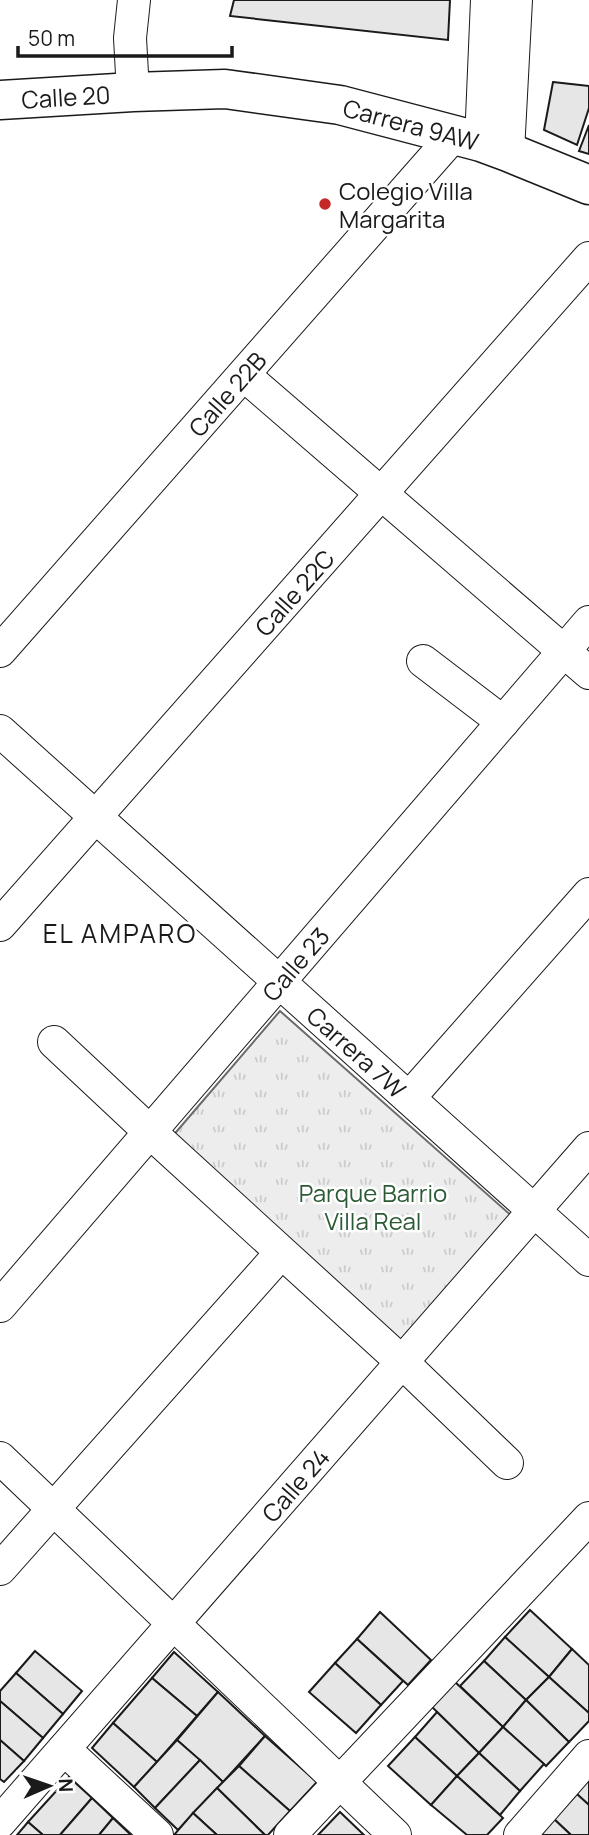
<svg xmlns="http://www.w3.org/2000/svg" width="589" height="1835" font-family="Manrope,sans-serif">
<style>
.grass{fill:url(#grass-tufts);stroke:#6a6a6a;stroke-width:2}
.building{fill:#e6e6e6;stroke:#1a1a1a;stroke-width:2}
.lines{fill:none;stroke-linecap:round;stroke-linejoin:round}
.minor-casing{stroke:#1a1a1a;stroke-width:34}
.major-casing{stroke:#1a1a1a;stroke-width:41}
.minor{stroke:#fff;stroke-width:32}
.major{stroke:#fff;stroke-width:38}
.poi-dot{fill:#c62828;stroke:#fff;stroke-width:2.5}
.labels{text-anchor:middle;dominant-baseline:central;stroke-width:5;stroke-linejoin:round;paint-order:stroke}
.street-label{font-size:24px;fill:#1a1a1a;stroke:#fff}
.poi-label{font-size:24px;fill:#1a1a1a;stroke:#fff;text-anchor:start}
.park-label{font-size:24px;fill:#2b5a34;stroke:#fff}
.neighbourhood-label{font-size:26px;letter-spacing:2px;fill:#1a1a1a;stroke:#fff}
</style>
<defs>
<pattern id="grass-tufts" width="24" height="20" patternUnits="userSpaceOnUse" patternTransform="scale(1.75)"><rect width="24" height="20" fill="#ededed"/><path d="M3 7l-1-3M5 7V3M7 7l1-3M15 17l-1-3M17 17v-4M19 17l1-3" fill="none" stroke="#cbcbcb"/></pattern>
</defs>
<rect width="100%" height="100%" fill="#fff"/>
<!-- grass -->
<polygon class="grass" points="280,1011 514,1218 402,1345 171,1138"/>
<!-- building -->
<g class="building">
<polygon points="234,0 450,0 448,40 230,16"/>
<polygon points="553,82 589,86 589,108 577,145 544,130"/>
<polygon points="589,125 589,154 579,151"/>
<polygon points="530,1610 572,1649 549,1677 505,1637"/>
<polygon points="380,1612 431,1660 408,1685 357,1639"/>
<polygon points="505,1637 549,1677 526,1700 484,1661"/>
<polygon points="357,1639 403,1681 381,1705 335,1663"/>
<polygon points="572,1649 589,1665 589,1713 549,1677"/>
<polygon points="35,1651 82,1691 63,1714 16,1673"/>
<polygon points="174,1652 218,1692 197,1716 152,1678"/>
<polygon points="484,1661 526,1700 503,1727 460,1686"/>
<polygon points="335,1663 381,1705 356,1733 309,1692"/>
<polygon points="16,1673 63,1714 43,1738 0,1701 0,1691"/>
<polygon points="549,1677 589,1713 589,1721 569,1742 526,1700"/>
<polygon points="152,1678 197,1716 157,1762 113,1723"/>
<polygon points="454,1681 503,1727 479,1753 432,1707"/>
<polygon points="218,1692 265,1736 223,1782 177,1740"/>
<polygon points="526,1700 569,1742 546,1766 503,1727"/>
<polygon points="0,1701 43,1738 24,1761 0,1740"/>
<polygon points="437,1712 479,1753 457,1776 415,1737"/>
<polygon points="113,1723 157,1762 134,1787 92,1748"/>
<polygon points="503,1727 544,1764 520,1791 479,1753"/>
<polygon points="265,1736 317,1782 290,1811 239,1766"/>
<polygon points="415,1737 457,1776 431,1805 388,1766"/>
<polygon points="0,1740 24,1761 4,1782 0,1779"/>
<polygon points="177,1740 200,1760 155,1808 134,1787"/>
<polygon points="479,1753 520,1791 500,1815 457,1776"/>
<polygon points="200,1760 223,1782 178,1830 155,1808"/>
<polygon points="239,1766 290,1811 268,1835 265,1835 217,1788"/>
<polygon points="589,1772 589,1805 572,1790"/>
<polygon points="457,1776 503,1818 487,1835 467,1835 431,1805"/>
<polygon points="69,1777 92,1798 60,1835 43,1835 28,1822"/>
<polygon points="217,1788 265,1835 217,1835 193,1813"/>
<polygon points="577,1794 589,1805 589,1835 571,1835 554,1819"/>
<polygon points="92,1798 113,1818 99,1835 60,1835"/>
<polygon points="340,1812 364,1835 318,1835"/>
<polygon points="193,1813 217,1835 174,1835"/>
<polygon points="113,1818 131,1835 99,1835"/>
<polygon points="554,1819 571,1835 538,1835"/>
<polygon points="28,1822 43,1835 17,1835"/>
</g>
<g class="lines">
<!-- minor casing -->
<g class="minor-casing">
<g id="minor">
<polyline points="133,92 130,38 134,0"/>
<polyline points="481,142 487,0"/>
<polyline points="508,152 516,0"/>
<polyline points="244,375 589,673"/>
<path id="s1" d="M0 651 454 135"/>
<polyline points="423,661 503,722"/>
<path id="s2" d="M0 731 589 1260"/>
<path id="s3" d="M0 925 589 258"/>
<polyline points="54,1042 150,1132 402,1362 507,1463"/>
<polyline points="409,1098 589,894"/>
<path id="s4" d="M0 1306 589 622"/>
<polyline points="0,1458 395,1835"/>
<polyline points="0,1569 281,1253"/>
<polyline points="64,1749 157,1835"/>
<path id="s5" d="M0 1822 589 1148"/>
<polyline points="290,1835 589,1518"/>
<polyline points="520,1835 589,1756"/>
</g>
</g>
<!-- major casing -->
<g class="major-casing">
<g id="major">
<path id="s6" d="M0 100 133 92 225 89 340 105 481 142 508 152 589 185"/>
</g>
</g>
<!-- minor -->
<use href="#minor" class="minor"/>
<!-- major -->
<use href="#major" class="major"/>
</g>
<!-- markers -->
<circle class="poi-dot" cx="325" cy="204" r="7"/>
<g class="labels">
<!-- street labels -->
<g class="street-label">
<text stroke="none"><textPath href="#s6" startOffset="66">Calle 20</textPath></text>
<text stroke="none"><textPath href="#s6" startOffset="415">Carrera 9AW</textPath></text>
<text stroke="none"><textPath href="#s1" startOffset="343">Calle 22B</textPath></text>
<text stroke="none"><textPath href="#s3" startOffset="444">Calle 22C</textPath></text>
<text stroke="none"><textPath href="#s4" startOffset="452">Calle 23</textPath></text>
<text stroke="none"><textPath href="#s2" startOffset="480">Carrera 7W</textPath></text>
<text stroke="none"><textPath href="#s5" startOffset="448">Calle 24</textPath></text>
</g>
<!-- poi labels -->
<g class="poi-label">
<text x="339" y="190">Colegio Villa<tspan x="339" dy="28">Margarita</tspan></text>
</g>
<!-- park labels -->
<g class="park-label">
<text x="373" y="1192">Parque Barrio<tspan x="373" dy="28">Villa Real</tspan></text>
</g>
<!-- neighbourhood labels -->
<g class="neighbourhood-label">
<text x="120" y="933">EL AMPARO</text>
</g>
</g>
<!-- north arrow -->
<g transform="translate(49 1786) rotate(88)" stroke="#ffffff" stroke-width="5" paint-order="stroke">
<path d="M0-5L12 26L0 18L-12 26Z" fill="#1a1a1a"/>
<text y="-10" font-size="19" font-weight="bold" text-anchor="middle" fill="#1a1a1a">N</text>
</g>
<!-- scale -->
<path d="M18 46v10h214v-10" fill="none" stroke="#1a1a1a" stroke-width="3.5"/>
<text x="28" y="46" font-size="21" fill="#1a1a1a" stroke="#ffffff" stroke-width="5" paint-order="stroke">50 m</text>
</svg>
